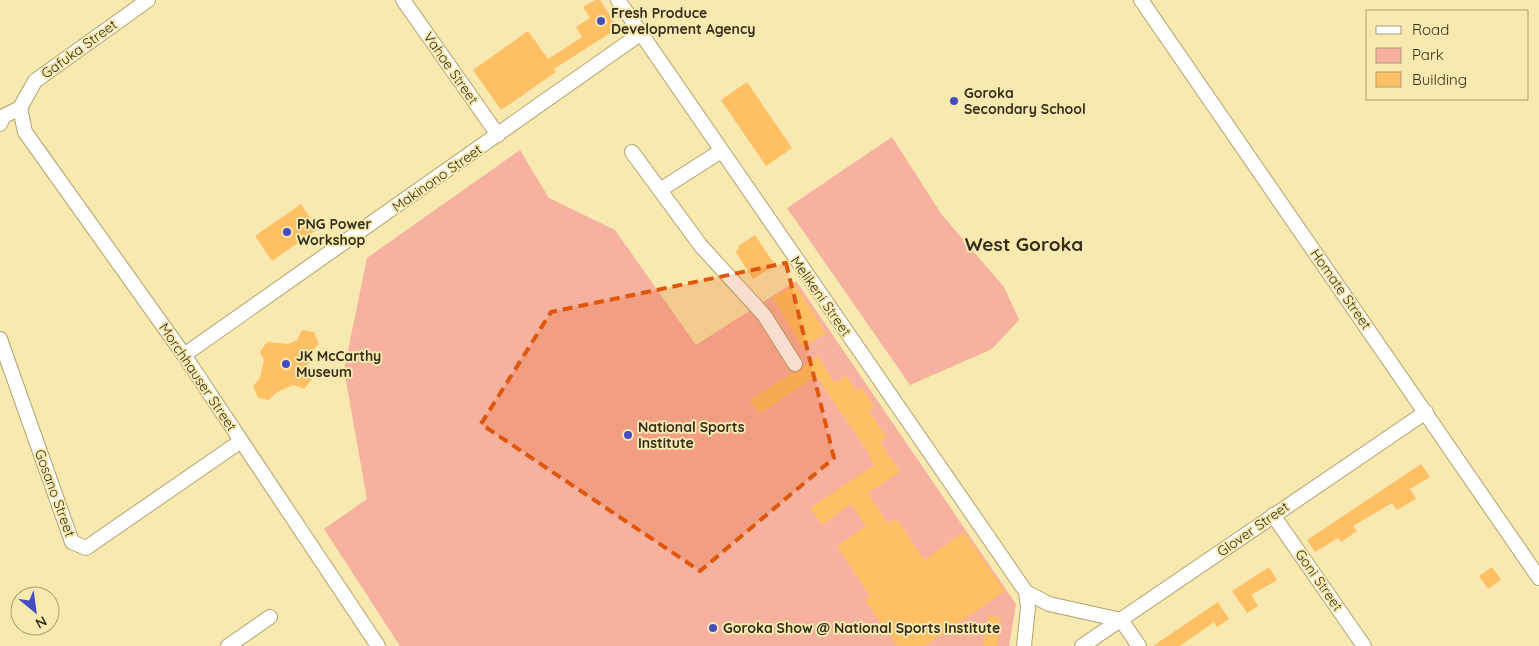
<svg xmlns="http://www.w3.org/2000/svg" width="1539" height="646" font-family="Quicksand,sans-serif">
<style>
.green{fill:#f7b19f}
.building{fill:#febf65}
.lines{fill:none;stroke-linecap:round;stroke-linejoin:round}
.street-casing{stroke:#b1a36e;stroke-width:16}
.street{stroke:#fff;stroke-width:14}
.marked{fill:#df570d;fill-opacity:0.2;stroke:#df570d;stroke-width:4;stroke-dasharray:10 6;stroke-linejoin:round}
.poi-dot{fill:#454cc1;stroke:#f8e9b1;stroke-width:2}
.labels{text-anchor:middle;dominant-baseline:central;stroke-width:4;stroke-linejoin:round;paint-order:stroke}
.poi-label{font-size:14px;font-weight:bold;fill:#352f19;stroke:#f8e9b1;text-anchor:start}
.street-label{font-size:14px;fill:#352f19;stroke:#f8e9b1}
.district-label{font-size:19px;font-weight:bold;fill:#352f19;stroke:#f8e9b1}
</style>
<rect width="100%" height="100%" fill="#f8e9b1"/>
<!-- green -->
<g class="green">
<polygon points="892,137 942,215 1004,287 1019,320 992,349 910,385 787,208"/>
<polygon points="520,150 549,198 615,230 696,345 796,281 1016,604 1009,646 400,646 324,529 367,499 344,370 367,258"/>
</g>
<!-- building -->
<g class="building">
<polygon points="595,0 600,0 618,28 554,69 556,72 501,110 473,70 528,31 548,59 582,37 576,27 590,18 583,7"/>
<polygon points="747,82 792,148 766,166 721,100"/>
<polygon points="301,204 318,229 272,261 255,236"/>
<polygon points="755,235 775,265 753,279 735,251 739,249 738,246"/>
<polygon points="795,284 826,333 803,348 772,298"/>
<polygon points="302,330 314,332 319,344 311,352 307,368 313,378 304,389 293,385 277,392 269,400 258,398 253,386 260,378 264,360 260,352 267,342 288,344 297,340"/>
<polygon points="818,356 835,383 846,375 856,391 861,387 875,407 869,411 887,437 880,442 900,472 868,493 888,524 896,518 924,560 964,532 1005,591 925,646 897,646 865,600 870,596 837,546 866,526 851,504 822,525 810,508 874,465 869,457 871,456 816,376 759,414 750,400 793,372 800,371 803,366"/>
<polygon points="1421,464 1430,477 1410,489 1416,499 1397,510 1392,503 1353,526 1357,531 1341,542 1338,538 1315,552 1307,540"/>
<polygon points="1269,567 1277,580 1251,595 1258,606 1247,613 1232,591"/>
<polygon points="1492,567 1501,580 1488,589 1479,576"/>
<polygon points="1218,602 1229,619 1217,627 1214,622 1180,646 1153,646"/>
<polygon points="988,616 1001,618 997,646 983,646"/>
</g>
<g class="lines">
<!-- street casing -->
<g class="street-casing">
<g id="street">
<polyline points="403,0 498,135"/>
<polyline points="618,0 1026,592 1028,607 1024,646"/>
<polyline points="1141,0 1539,578"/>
<polyline points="20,108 25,132 184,355 378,646"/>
<polyline points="20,108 35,81 148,0"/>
<polyline points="0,124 4,116 20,108"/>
<polyline points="632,152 701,246 764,315 795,364"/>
<polyline points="660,190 721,151"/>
<polyline points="0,339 72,542 86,548 241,441"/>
<polyline points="184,355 640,34"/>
<polyline points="1273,515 1364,646"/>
<polyline points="1026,592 1049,604 1121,620 1139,646"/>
<polyline points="228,646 270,617"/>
<polyline points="1082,646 1426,412"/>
</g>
</g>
<!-- street -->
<use href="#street" class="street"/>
</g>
<!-- marked area -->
<path class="marked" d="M786 263 834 458 700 571 481 424 551 312Z"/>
<!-- markers -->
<g class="poi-dot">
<circle cx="601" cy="21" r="5"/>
<circle cx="954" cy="101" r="5"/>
<circle cx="287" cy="232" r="5"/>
<circle cx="286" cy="364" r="5"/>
<circle cx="628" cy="435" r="5"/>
<circle cx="713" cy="628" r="5"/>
</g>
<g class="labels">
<!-- poi labels -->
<g class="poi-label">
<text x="611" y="13">Fresh Produce<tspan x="611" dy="16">Development Agency</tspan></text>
<text x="964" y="93">Goroka<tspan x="964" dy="16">Secondary School</tspan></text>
<text x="297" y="224">PNG Power<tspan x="297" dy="16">Workshop</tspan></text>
<text x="296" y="356">JK McCarthy<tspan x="296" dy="16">Museum</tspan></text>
<text x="638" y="427">National Sports<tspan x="638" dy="16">Institute</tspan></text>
<text x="723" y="628">Goroka Show @ National Sports Institute</text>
</g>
<!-- street labels -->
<g class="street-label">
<text transform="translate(79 49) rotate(-36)">Gafuka Street</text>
<text transform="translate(451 68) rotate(55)">Vahoe Street</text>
<text transform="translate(437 178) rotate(-35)">Makinono Street</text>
<text transform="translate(1341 289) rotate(55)">Homate Street</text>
<text transform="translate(821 296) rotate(55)">Melikeni Street</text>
<text transform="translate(198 377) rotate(56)">Morchhauser Street</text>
<text transform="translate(55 493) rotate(70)">Gosano Street</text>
<text transform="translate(1253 529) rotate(-35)">Glover Street</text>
<text transform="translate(1319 580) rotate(55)">Goni Street</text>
</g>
<!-- district labels -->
<g class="district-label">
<text x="1024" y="244">West Goroka</text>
</g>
</g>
<!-- legend -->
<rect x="1366" y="10" width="162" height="90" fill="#f8e9b1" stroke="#aa9f74"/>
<rect x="1376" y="26" width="25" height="8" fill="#ffffff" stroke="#aa9f74"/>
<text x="1412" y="35" font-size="15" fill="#352f19">Road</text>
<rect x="1376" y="48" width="25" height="15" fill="#f7b19f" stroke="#aa9f74"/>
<text x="1412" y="60" font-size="15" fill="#352f19">Park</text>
<rect x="1376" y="72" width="25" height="15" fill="#febf65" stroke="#aa9f74"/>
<text x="1412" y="85" font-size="15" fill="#352f19">Building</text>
<!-- north arrow -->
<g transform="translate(35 611) rotate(151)"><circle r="24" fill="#f8e9b1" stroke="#aa9f74"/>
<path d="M0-4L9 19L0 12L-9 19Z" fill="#454cc1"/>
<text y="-8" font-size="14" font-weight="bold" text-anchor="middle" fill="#352f19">N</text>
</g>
</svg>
